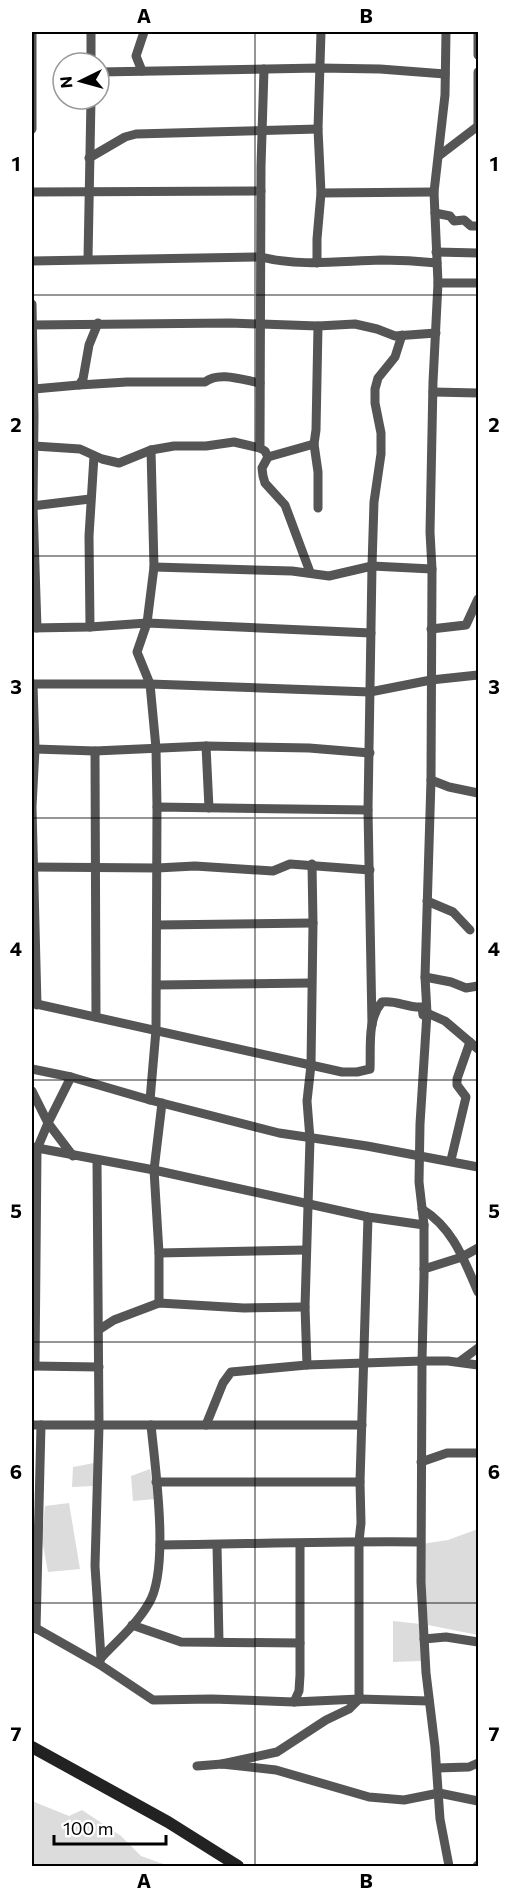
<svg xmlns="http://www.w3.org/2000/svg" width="510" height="1898" font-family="Commissioner,sans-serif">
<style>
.green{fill:#dcdcdc}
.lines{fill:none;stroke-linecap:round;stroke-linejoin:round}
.street{stroke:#555;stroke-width:9}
.secondary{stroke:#222;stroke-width:12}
.grid{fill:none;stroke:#000;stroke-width:1.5;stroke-opacity:0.55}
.neatline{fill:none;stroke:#000;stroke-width:2}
.grid-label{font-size:20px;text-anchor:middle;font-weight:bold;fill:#000}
</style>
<rect width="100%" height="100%" fill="#fff"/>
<!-- green -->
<g class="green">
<polygon points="94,1463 93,1486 72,1487 73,1467"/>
<polygon points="150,1469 155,1499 133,1501 131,1476"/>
<polygon points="69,1503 80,1569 48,1572 42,1540 45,1506"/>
<polygon points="478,1529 478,1635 428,1625 422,1544 448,1540"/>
<polygon points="393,1621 420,1624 421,1661 393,1662"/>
<polygon points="32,1801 69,1816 82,1810 121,1836 141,1856 166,1865 32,1866"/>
</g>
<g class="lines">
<!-- street -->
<g class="street">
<polyline points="91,32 91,63"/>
<polyline points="446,32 445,95 434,192 438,283 433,382 430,532 432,569 431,780 425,977 427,1013 420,1124 419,1182 424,1225 424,1276 422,1361 421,1582 426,1673 435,1747 440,1819 449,1866"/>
<polyline points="478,32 478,55"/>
<polyline points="264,69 261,166 260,448 265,451 268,457 262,468 263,476 265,483 285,505 310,572"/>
<polyline points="142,71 136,56 144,32"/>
<polyline points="99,72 319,68 380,69 445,74"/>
<polyline points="478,126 478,72"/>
<polyline points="32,129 32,32"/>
<polyline points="440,155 478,126"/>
<polyline points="89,158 125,137 136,134 318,129"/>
<polyline points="32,192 261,191"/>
<polyline points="321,193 434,192"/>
<polyline points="435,213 450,216 454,221 464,220 471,226 478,226"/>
<polyline points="436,252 478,253"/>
<polyline points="88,259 91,99"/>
<path d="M32 261 261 257C300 267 341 261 381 260 400 260 418 261 437 263"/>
<polyline points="317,263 317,239 321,193 318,129 321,32"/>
<polyline points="438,283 478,283"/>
<polyline points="32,304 34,416 33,506 37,628"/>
<polyline points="32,325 230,323 318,326 355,324 377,329 395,336 436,333"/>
<polyline points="318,326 316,430 314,444 318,472 318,508"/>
<path d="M79 385 127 382H205C219 371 243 380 260 383"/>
<polyline points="34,389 79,385 83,379 89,345 98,323"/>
<polyline points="433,392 478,393"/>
<polyline points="34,446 80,449 102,459 119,463 151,450 174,446 206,446 234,442 260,448"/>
<polyline points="151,450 154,567 147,623 137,652 150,684 156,748 157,807"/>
<polyline points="268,457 314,444"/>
<polyline points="32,506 90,499"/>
<polyline points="154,567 292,571 329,576 372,566 432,569"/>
<polyline points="90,627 89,536 94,456"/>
<polyline points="32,628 90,627 147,623 371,633"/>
<polyline points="431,629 466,625 478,599"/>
<polyline points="32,684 150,684 370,692 431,680 478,675"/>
<polyline points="33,684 35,749 32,807 37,1005"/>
<polyline points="206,746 209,808"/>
<polyline points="35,749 95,751 206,746 309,748 370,753"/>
<polyline points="95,751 96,1017"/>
<polyline points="431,780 449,787 478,793"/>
<polyline points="32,867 157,868 195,866 273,871 290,864 370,870"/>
<polyline points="427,901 453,912 470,930"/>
<polyline points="157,925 313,923"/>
<polyline points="425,977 451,982 466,988 478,986"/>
<polyline points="157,985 311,983"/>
<path d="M32 1003 342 1072H357L370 1069C371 1047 367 1019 382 1002 397 1000 407 1008 422 1007L423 1015"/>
<polyline points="427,1013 445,1021 478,1049"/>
<polyline points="372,1025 368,810 372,566 374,502 381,454 381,433 375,403 375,389 378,378 395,357 402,335"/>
<polyline points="32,1069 71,1077 150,1100 279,1133 367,1146 478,1167"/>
<polyline points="71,1077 48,1123 73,1156"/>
<polyline points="32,1091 48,1123 37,1149 35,1366"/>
<polyline points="150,1100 156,1030 157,807 368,810"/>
<polyline points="32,1147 154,1170 368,1217 424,1225"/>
<polyline points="97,1160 99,1426 95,1566 101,1658 99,1664"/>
<polyline points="451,1160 466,1097 457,1085 457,1079 470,1042"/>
<path d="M422 1209C453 1228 464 1260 478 1292"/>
<polyline points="159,1253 306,1250"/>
<polyline points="424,1269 462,1257 478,1248"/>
<polyline points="159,1303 159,1253 154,1170 162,1103"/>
<polyline points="100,1329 114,1320 159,1303 244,1308 305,1307"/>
<polyline points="459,1362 478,1348"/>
<polyline points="307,1365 305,1307 310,1139 307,1101 311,1065 313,923 312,864"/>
<polyline points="32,1366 99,1367"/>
<polyline points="32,1425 362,1425"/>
<polyline points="206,1425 223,1383 231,1372 307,1365 422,1361 448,1361 478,1365"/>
<polyline points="421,1462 447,1453 478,1453"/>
<polyline points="156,1482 360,1482"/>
<path d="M160 1545C247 1544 334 1541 420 1542"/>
<polyline points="217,1545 219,1642"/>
<polyline points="132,1625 181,1642 300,1643"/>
<polyline points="32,1626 99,1664 153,1700 212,1699 294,1702 359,1699 429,1701"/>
<polyline points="36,1629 41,1425"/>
<polyline points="424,1639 446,1637 478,1642"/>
<path d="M101 1658C117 1641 137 1624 149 1603 170 1568 155 1467 151 1425"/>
<polyline points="294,1702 299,1691 300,1675 300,1544"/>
<polyline points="222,1764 277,1752 326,1720 349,1709 359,1699 359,1541 361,1523 360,1482 368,1217"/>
<polyline points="197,1766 222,1764 276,1770 369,1797 404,1800 439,1793 478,1801"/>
<polyline points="437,1768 469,1767 478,1763"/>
<polyline points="477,1866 478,1865"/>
</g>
<!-- secondary -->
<polyline class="secondary" points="32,1747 168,1822 238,1866"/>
</g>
<!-- grid -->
<path class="grid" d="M255 32V1866M32 295H478M32 556H478M32 818H478M32 1080H478M32 1342H478M32 1603H478"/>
<!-- border -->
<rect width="510" height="1898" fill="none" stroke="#ffffff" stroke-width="66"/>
<!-- north arrow -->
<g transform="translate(81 81) rotate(265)"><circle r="28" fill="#ffffff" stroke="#999999" stroke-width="1.5"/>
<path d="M0-4.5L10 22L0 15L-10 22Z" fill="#000000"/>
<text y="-9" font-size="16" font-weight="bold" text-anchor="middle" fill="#000000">N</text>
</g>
<!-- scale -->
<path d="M54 1835v9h112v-9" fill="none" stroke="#000000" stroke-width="3"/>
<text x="63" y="1835" font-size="18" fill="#000000" stroke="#ffffff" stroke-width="4.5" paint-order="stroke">100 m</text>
<rect x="33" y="33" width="444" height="1832" class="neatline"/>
<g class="grid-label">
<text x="144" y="23">A</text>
<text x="366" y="23">B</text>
<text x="16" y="171">1</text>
<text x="494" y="171">1</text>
<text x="16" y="432">2</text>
<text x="494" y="432">2</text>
<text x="16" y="694">3</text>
<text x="494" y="694">3</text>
<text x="16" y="956">4</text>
<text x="494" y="956">4</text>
<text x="16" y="1218">5</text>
<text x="494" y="1218">5</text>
<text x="16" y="1479">6</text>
<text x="494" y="1479">6</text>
<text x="16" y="1741">7</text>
<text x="494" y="1741">7</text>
<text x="144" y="1888">A</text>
<text x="366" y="1888">B</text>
</g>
</svg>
